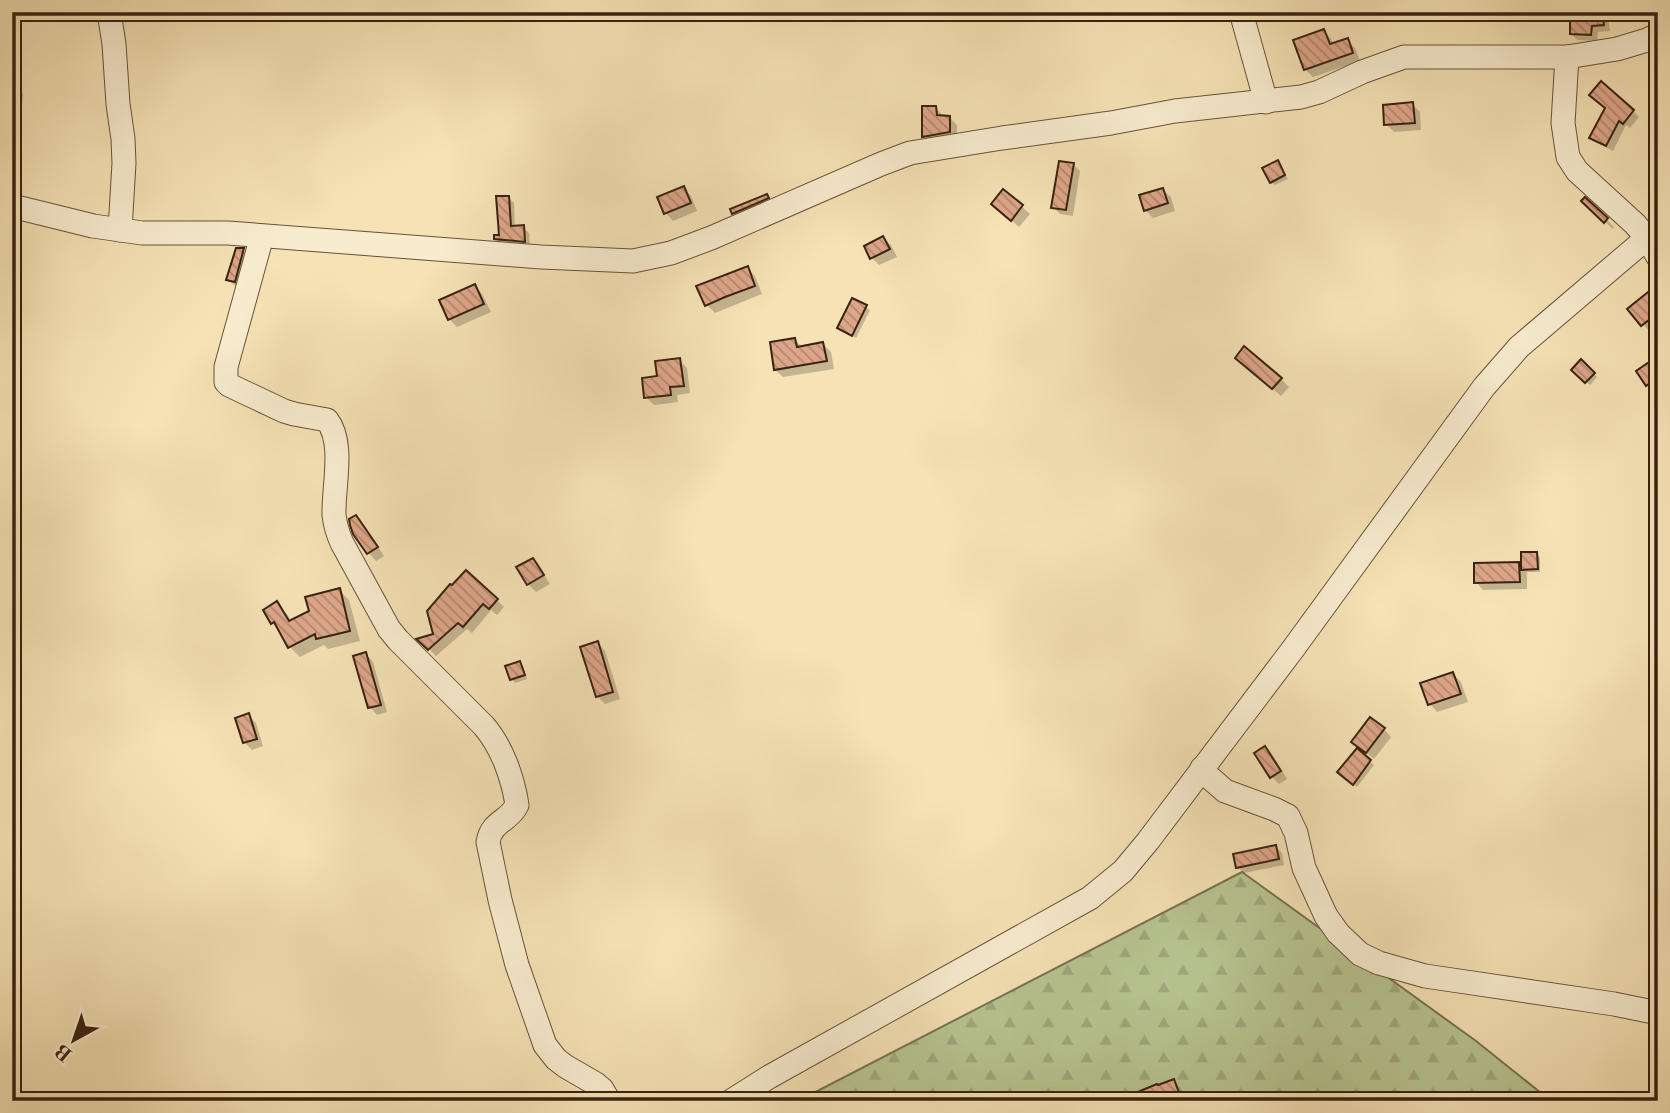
<svg xmlns="http://www.w3.org/2000/svg" width="1670" height="1113" font-family="'Libre Bodoni',serif">
<style>
.forest{fill:url(#forest-firs);stroke:#787351;stroke-width:2}
.shadow{fill:#0003}
.building{fill:url(#building-back-hatch);stroke:#392211;stroke-width:2}
.lines{fill:none;stroke-linecap:round;stroke-linejoin:round}
.minor-casing{stroke:#68523a;stroke-width:25}
.minor{stroke:#f8eccf;stroke-width:23}
</style>
<defs>
<pattern id="forest-firs" width="22" height="20" patternUnits="userSpaceOnUse" patternTransform="scale(1.75)"><rect width="22" height="20" fill="#b7c491"/><path d="M5 1l3.5 6h-7zM16 11l3.5 6h-7z" fill="#9ea87c"/></pattern>
<pattern id="building-back-hatch" width="6" height="6" patternUnits="userSpaceOnUse" patternTransform="scale(1.75)"><rect width="6" height="6" fill="#dea689"/><path d="M-1 5l2 2M0 0l6 6M5-1l2 2" fill="none" stroke="#b5876f"/></pattern>
</defs>
<rect width="100%" height="100%" fill="#f5e2b5"/>
<filter id="stains"><feTurbulence type="fractalNoise" baseFrequency=".00286" numOctaves="4"/><feColorMatrix values="0 0 0 0 .2 0 0 0 0 .09 0 0 0 0 .02 0 0 0 .5 -.17"/></filter>
<radialGradient id="worn" r=".72"><stop offset=".6" stop-color="#630" stop-opacity="0"/><stop offset="1" stop-color="#630" stop-opacity=".3"/></radialGradient>
<!-- forest -->
<polygon class="forest" points="1242,872 1476,1041 1551,1101 798,1101"/>
<!-- shadow -->
<g class="shadow">
<polygon points="12,12 83,12 83,18 12,13"/>
<polygon points="1568,12 1607,12 1610,31 1598,32 1597,41 1578,40 1571,34 1572,19 1569,16"/>
<polygon points="1324,31 1331,39 1334,45 1347,40 1355,48 1360,61 1313,77 1305,69"/>
<polygon points="12,70 16,74 16,87 23,94 22,106 15,105 15,110 12,110"/>
<polygon points="1412,104 1420,112 1421,130 1394,132 1386,124"/>
<polygon points="936,108 943,116 949,117 957,125 957,140 931,144 924,136"/>
<polygon points="1633,111 1639,117 1630,128 1626,125 1613,151 1598,143 1592,137"/>
<polygon points="1278,162 1288,179 1275,185 1271,182"/>
<polygon points="1073,164 1080,171 1073,216 1060,214 1053,207"/>
<polygon points="683,188 691,196 697,211 673,221 666,213 659,198"/>
<polygon points="1163,190 1171,197 1175,211 1153,218 1145,210"/>
<polygon points="1004,191 1030,214 1019,227 1001,211"/>
<polygon points="767,196 774,204 741,220 733,213"/>
<polygon points="508,197 514,203 515,227 523,227 529,233 530,247 501,244 495,239 501,236"/>
<polygon points="1585,199 1614,227 1613,229 1583,201"/>
<polygon points="883,238 891,245 897,257 879,265 872,258"/>
<polygon points="243,250 251,258 242,289 236,287 228,279"/>
<polygon points="747,268 755,276 762,294 715,313 707,305"/>
<polygon points="475,286 482,294 491,312 457,327 449,319"/>
<polygon points="1658,289 1658,326 1650,332 1630,309"/>
<polygon points="853,300 870,310 856,338 839,328"/>
<polygon points="795,340 802,347 823,344 831,352 834,369 783,377 775,370"/>
<polygon points="679,360 687,368 690,393 677,395 678,402 654,405 646,397 659,377"/>
<polygon points="1581,362 1597,377 1590,385 1574,370"/>
<polygon points="1245,365 1281,379 1289,387 1281,396"/>
<polygon points="1658,365 1658,390 1655,392 1648,385"/>
<polygon points="356,517 363,524 384,556 376,561 369,553 355,533"/>
<polygon points="1536,554 1540,557 1540,572 1527,572 1527,589 1483,590 1476,582 1519,564 1523,568"/>
<polygon points="533,560 540,568 550,584 536,592 528,584"/>
<polygon points="339,590 349,600 360,641 328,649 324,645 300,657 290,647 282,632 272,623 277,603 287,614 292,622 311,611"/>
<polygon points="497,600 504,607 497,615 491,610 472,633 467,629 436,656 420,640 435,636 429,611"/>
<polygon points="598,643 605,651 620,699 605,704 597,696"/>
<polygon points="366,654 373,662 387,712 377,715 370,707"/>
<polygon points="520,663 523,666 527,679 515,683 512,679"/>
<polygon points="1453,674 1461,682 1468,702 1437,712 1430,704"/>
<polygon points="248,715 256,723 263,746 252,750 244,742"/>
<polygon points="1384,729 1391,737 1374,759 1353,742"/>
<polygon points="1265,749 1273,756 1287,779 1279,784 1271,776"/>
<polygon points="1357,751 1374,765 1357,787 1340,772"/>
<polygon points="1276,847 1282,853 1284,865 1244,873 1238,867"/>
<polygon points="1174,1081 1181,1089 1186,1101 1132,1101"/>
</g>
<!-- building -->
<g class="building">
<polygon points="1570,12 1602,12 1604,25 1592,26 1591,35 1570,34"/>
<polygon points="1324,29 1330,44 1348,38 1353,53 1304,70 1293,40"/>
<polygon points="1601,81 1634,110 1623,124 1619,121 1606,146 1589,138 1605,108 1589,95"/>
<polygon points="1413,102 1415,123 1384,125 1383,105"/>
<polygon points="922,106 936,106 937,115 950,116 950,132 922,137"/>
<polygon points="1278,160 1285,175 1270,183 1262,168"/>
<polygon points="1059,161 1074,163 1066,210 1051,208"/>
<polygon points="684,186 691,203 664,214 657,197"/>
<polygon points="1163,188 1168,203 1144,211 1139,195"/>
<polygon points="1003,189 1023,205 1011,221 991,204"/>
<polygon points="767,194 769,198 732,214 730,209"/>
<polygon points="496,196 509,196 511,226 524,225 525,242 494,239 494,235 499,235"/>
<polygon points="1585,197 1608,218 1604,223 1581,201"/>
<polygon points="883,236 890,249 870,259 864,246"/>
<polygon points="236,248 244,248 235,282 226,280"/>
<polygon points="748,266 755,286 725,297 705,306 696,286"/>
<polygon points="475,284 484,304 448,320 439,300"/>
<polygon points="1658,284 1658,313 1641,326 1627,309"/>
<polygon points="852,298 867,305 852,336 837,328"/>
<polygon points="795,338 797,347 823,342 827,361 774,370 770,342"/>
<polygon points="1244,346 1282,378 1272,389 1235,358"/>
<polygon points="1658,356 1658,377 1646,386 1636,371"/>
<polygon points="680,358 684,386 670,387 671,395 644,398 642,378 657,376 655,361"/>
<polygon points="1581,359 1595,373 1585,383 1571,370"/>
<polygon points="356,515 378,547 367,554 353,534 350,525 349,519"/>
<polygon points="1521,552 1537,552 1538,569 1521,570"/>
<polygon points="533,558 544,575 527,585 516,567"/>
<polygon points="1519,562 1520,582 1474,583 1474,563"/>
<polygon points="466,570 498,599 489,609 483,604 463,627 458,623 428,650 416,639 433,634 427,611 450,584 452,585"/>
<polygon points="340,588 350,631 316,639 315,634 288,648 274,622 271,624 263,610 277,601 289,621 309,611 305,597"/>
<polygon points="598,641 613,692 596,697 580,647"/>
<polygon points="366,652 381,705 368,708 353,656"/>
<polygon points="520,661 525,675 510,680 505,666"/>
<polygon points="1453,672 1461,694 1428,705 1420,683"/>
<polygon points="249,713 257,739 243,743 235,718"/>
<polygon points="1370,717 1385,728 1366,753 1351,742"/>
<polygon points="1265,746 1281,771 1270,778 1254,753"/>
<polygon points="1357,748 1371,760 1353,785 1337,772"/>
<polygon points="1276,845 1279,859 1236,868 1233,854"/>
<polygon points="1174,1079 1182,1101 1116,1101 1157,1084 1158,1085"/>
</g>
<g class="lines">
<!-- minor casing -->
<g class="minor-casing">
<g id="minor">
<polyline points="109,12 114,44 118,104 123,139 124,163 120,230"/>
<polyline points="1241,12 1266,102"/>
<polyline points="1567,57 1563,123 1568,157 1577,171 1635,224 1647,238 1658,257"/>
<polyline points="12,206 93,226 142,233 228,233 541,257 633,261 671,253 711,238 881,164 910,153 1002,138 1111,123 1175,111 1301,97 1319,92 1362,72 1404,57 1567,57 1617,49 1647,40 1658,35"/>
<path d="M262 236 226 367V382L229 385 284 411 294 414 327 420C345 443 333 487 334 515 335 525 338 534 342 543L389 629 398 640 484 726C502 747 513 778 517 805 509 822 492 820 488 842L500 900 517 965 545 1045 556 1059 565 1066 596 1084 602 1089 609 1101"/>
<polyline points="1202,768 1209,777 1225,791 1274,809 1288,816 1296,833 1304,868 1326,916 1338,933 1360,954 1379,963 1425,976 1614,1004 1658,1013"/>
<polyline points="731,1101 769,1077 1090,898 1123,871 1148,841 1293,649 1484,387 1519,347 1647,238"/>
</g>
</g>
<!-- minor -->
<use href="#minor" class="minor"/>
</g>
<!-- margin -->
<rect width="1670" height="1113" fill="none" stroke="#f5e2b5" stroke-width="42"/>
<rect x="14" y="14" width="1642" height="1085" fill="none" stroke="#392211" stroke-width="3.5"/>
<rect x="21" y="21" width="1628" height="1071" fill="none" stroke="#392211" stroke-width="2"/>
<!-- north arrow -->
<g transform="translate(74 1040) rotate(220)" stroke="#f8eccf" stroke-width="5" paint-order="stroke">
<path d="M0-5L12 26L0 18L-12 26Z" fill="#392211"/>
<text y="-10" font-size="19" font-weight="bold" text-anchor="middle" fill="#392211">B</text>
</g>
<rect width="100%" height="100%" filter="url(#stains)"/>
<rect width="100%" height="100%" fill="url(#worn)"/>
</svg>
